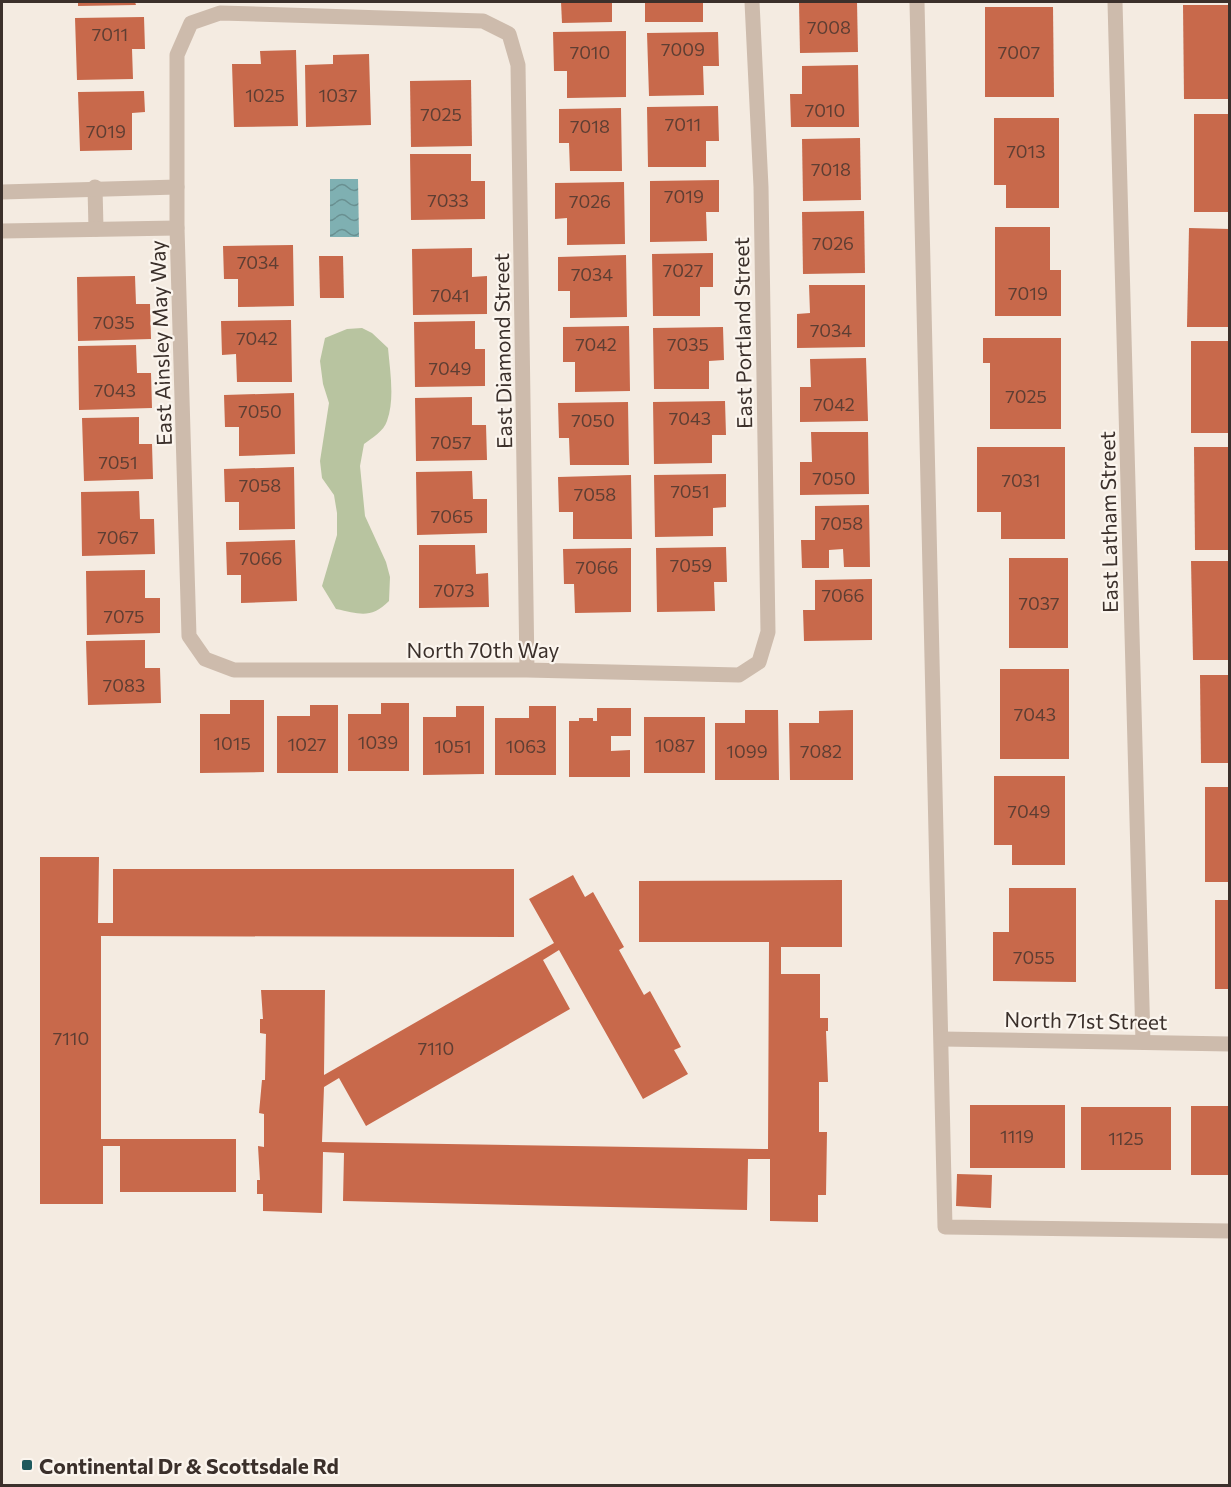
<svg xmlns="http://www.w3.org/2000/svg" width="1231" height="1487" font-family="Commissioner,sans-serif">
<style>
.park{fill:#b8c4a0}
.water{fill:url(#water-waves)}
.building{fill:#c8694b}
.lines{fill:none;stroke-linecap:round;stroke-linejoin:round}
.service{stroke:#cdbbac;stroke-width:15}
.minor{stroke:#cdbbac;stroke-width:15}
.poi-dot{fill:#1f5a5e;stroke:#fbf5ee;stroke-width:2}
.labels{text-anchor:middle;dominant-baseline:central;stroke-width:4.5;stroke-linejoin:round;paint-order:stroke}
.number-label{font-size:18px;fill:#5e3e33}
.street-label{font-size:21px;fill:#3b302b;stroke:#fbf5ee}
.poi-label{font-size:21px;font-weight:bold;fill:#3b302b;stroke:#fbf5ee;text-anchor:start}
</style>
<defs>
<pattern id="water-waves" width="16" height="10" patternUnits="userSpaceOnUse" patternTransform="scale(1.5)"><rect width="16" height="10" fill="#7fb0b2"/><path d="M0 5q4-4 8 0t8 0" fill="none" stroke="#699091"/></pattern>
</defs>
<rect width="100%" height="100%" fill="#f4ebe1"/>
<!-- park -->
<path class="park" d="M362 328 372 333 388 348C390 371 395 399 387 421 384 431 372 438 364 444L360 466 365 516 386 562 390 577 389 601C371 619 360 614 336 609L322 586 337 535V513L334 495 322 478 320 461 329 403 323 384 320 361 325 338 347 329Z"/>
<!-- water -->
<polygon class="water" points="330,179 358,179 359,237 330,237"/>
<!-- building -->
<g class="building">
<polygon points="78,2 135,2 136,5 78,6"/>
<polygon points="561,2 612,2 612,22 562,23"/>
<rect x="645" y="2" width="58" height="20"/>
<polygon points="799,2 857,2 858,52 800,53"/>
<polygon points="1183,5 1230,5 1230,99 1184,99"/>
<polygon points="985,7 1053,7 1054,97 985,97"/>
<polygon points="144,17 145,49 132,49 133,79 77,80 75,18"/>
<polygon points="626,31 626,97 567,98 567,71 554,71 553,32"/>
<polygon points="718,32 719,66 703,66 704,95 649,96 647,33"/>
<polygon points="296,50 298,126 234,127 232,64 261,64 260,51"/>
<polygon points="369,54 371,125 306,127 305,65 333,64 333,55"/>
<polygon points="858,65 859,127 791,127 790,94 802,94 802,66"/>
<polygon points="471,80 472,146 411,147 410,81"/>
<polygon points="144,91 145,112 132,113 132,150 80,151 78,92"/>
<polygon points="718,106 719,141 706,141 706,167 648,167 647,107"/>
<polygon points="621,108 622,171 570,171 569,143 559,143 559,109"/>
<rect x="1194" y="114" width="36" height="98"/>
<polygon points="994,118 1059,118 1059,208 1006,208 1006,185 994,185"/>
<polygon points="860,138 861,200 803,201 802,139"/>
<polygon points="410,154 471,154 471,181 485,181 485,219 411,220"/>
<polygon points="719,180 719,212 706,212 707,241 650,242 650,181"/>
<polygon points="624,182 625,244 567,245 567,218 555,219 555,183"/>
<polygon points="864,211 865,273 803,274 802,212"/>
<polygon points="995,227 1050,227 1050,270 1061,270 1061,316 995,316"/>
<polygon points="1189,228 1230,229 1230,327 1187,327"/>
<polygon points="293,245 294,306 238,307 238,279 224,279 223,246"/>
<polygon points="472,248 472,277 487,276 487,314 413,315 412,249"/>
<polygon points="713,253 713,287 700,287 700,316 653,316 652,254"/>
<polygon points="626,255 627,317 570,318 570,291 558,291 558,257"/>
<polygon points="319,256 343,256 344,298 320,298"/>
<polygon points="135,276 136,304 150,304 151,339 78,341 77,277"/>
<polygon points="809,285 865,285 865,347 797,348 797,314 810,313"/>
<polygon points="291,320 292,382 237,382 236,354 222,355 221,321"/>
<polygon points="475,321 475,349 485,349 485,386 415,387 414,322"/>
<polygon points="629,326 630,391 575,392 575,362 563,362 563,327"/>
<polygon points="723,327 724,360 709,361 709,389 654,389 653,328"/>
<polygon points="983,338 1061,338 1061,429 990,429 990,363 983,363"/>
<rect x="1191" y="341" width="39" height="92"/>
<polygon points="136,345 137,373 151,373 152,408 79,410 78,346"/>
<polygon points="866,358 868,421 800,422 800,387 811,387 810,359"/>
<polygon points="294,393 295,454 239,456 239,427 225,427 224,395"/>
<polygon points="472,397 472,425 486,425 487,460 416,461 415,398"/>
<polygon points="725,401 726,435 712,435 712,463 654,464 653,402"/>
<polygon points="628,402 629,465 570,465 569,438 559,438 558,403"/>
<polygon points="139,417 139,444 152,444 153,479 84,481 82,418"/>
<polygon points="811,432 868,432 869,494 800,495 800,462 812,462"/>
<polygon points="977,447 1065,447 1065,539 1001,539 1001,512 977,512"/>
<polygon points="1194,447 1230,447 1230,550 1195,550"/>
<polygon points="294,467 295,529 239,530 239,502 225,502 224,469"/>
<polygon points="472,471 473,499 487,499 487,533 417,535 416,472"/>
<polygon points="726,474 726,507 713,508 713,536 655,537 654,475"/>
<polygon points="631,475 632,539 573,539 573,512 559,512 558,477"/>
<polygon points="139,491 140,519 154,519 155,554 82,556 81,492"/>
<polygon points="869,505 870,567 844,567 843,549 829,550 829,568 802,568 801,540 815,540 815,506"/>
<polygon points="295,540 297,601 241,603 241,575 227,575 226,542"/>
<polygon points="419,545 475,545 476,574 488,573 489,607 419,608"/>
<polygon points="726,547 727,582 714,582 715,611 657,612 656,548"/>
<polygon points="631,548 631,612 575,613 574,584 564,584 563,549"/>
<rect x="1009" y="558" width="59" height="90"/>
<polygon points="1191,561 1230,561 1230,660 1193,660"/>
<polygon points="145,570 145,598 160,598 160,633 87,635 86,571"/>
<polygon points="872,579 872,640 804,641 803,610 815,610 815,580"/>
<polygon points="145,640 145,668 160,668 161,703 88,705 86,641"/>
<rect x="1000" y="669" width="69" height="90"/>
<polygon points="1200,675 1230,675 1230,763 1201,763"/>
<polygon points="230,700 264,700 264,772 200,773 200,714 230,714"/>
<polygon points="381,703 409,703 409,771 348,771 348,714 381,714"/>
<polygon points="310,705 338,705 338,773 277,773 277,716 310,716"/>
<polygon points="456,706 484,706 484,774 423,775 423,717 456,717"/>
<polygon points="529,706 556,706 556,775 495,775 495,718 529,718"/>
<polygon points="597,708 631,708 631,736 611,736 611,751 630,750 630,777 569,777 569,721 579,721 579,718 593,718 593,721 597,721"/>
<polygon points="745,710 778,710 779,780 715,780 715,723 745,723"/>
<polygon points="853,710 853,780 790,780 789,723 819,723 819,711"/>
<rect x="644" y="717" width="61" height="56"/>
<polygon points="994,776 1065,776 1065,865 1012,865 1012,845 994,845"/>
<rect x="1205" y="787" width="25" height="95"/>
<polygon points="40,857 99,857 98,923 113,923 113,869 514,869 514,937 101,936 101,1139 236,1139 236,1192 120,1192 120,1146 103,1146 103,1204 40,1204"/>
<polygon points="573,875 585,897 593,892 624,947 619,950 644,995 650,991 681,1047 674,1050 688,1074 643,1099 559,950 543,960 570,1009 366,1126 339,1078 324,1087 322,1142 768,1149 769,942 639,942 639,881 842,880 842,947 781,947 781,974 820,974 820,1018 828,1018 828,1031 826,1031 828,1082 819,1082 819,1132 827,1132 826,1195 818,1195 818,1222 770,1221 770,1159 748,1159 747,1210 343,1201 344,1153 323,1152 322,1213 263,1211 263,1194 257,1194 257,1180 260,1180 258,1146 264,1147 264,1114 259,1113 262,1080 265,1080 266,1034 260,1033 260,1019 263,1019 261,990 325,990 324,1075 554,943 529,899"/>
<polygon points="1009,888 1076,888 1076,982 993,981 993,932 1009,932"/>
<rect x="1215" y="900" width="15" height="89"/>
<rect x="970" y="1105" width="95" height="63"/>
<rect x="1191" y="1106" width="39" height="69"/>
<rect x="1081" y="1107" width="90" height="63"/>
<polygon points="957,1174 992,1175 991,1208 956,1206"/>
</g>
<g class="lines">
<!-- service -->
<polyline class="service" points="917,2 945,1227 1230,1231"/>
<!-- minor -->
<g class="minor">
<polyline points="1115,2 1143,1042"/>
<polyline points="95,187 96,229"/>
<polyline points="2,192 177,187"/>
<polyline points="2,231 177,228"/>
<polyline points="527,670 518,65 509,34 483,21 220,13 191,23 177,55 177,228 189,636 205,659 234,670 527,670 739,675 759,662 768,632 761,187 752,2"/>
<polyline points="942,1039 1230,1044"/>
</g>
</g>
<!-- markers -->
<rect class="poi-dot" x="21" y="1459" width="12" height="12" rx="3"/>
<g class="labels">
<!-- number labels -->
<g class="number-label">
<text x="829" y="27">7008</text>
<text x="110" y="34">7011</text>
<text x="683" y="49">7009</text>
<text x="590" y="52">7010</text>
<text x="1019" y="52">7007</text>
<text x="265" y="95">1025</text>
<text x="338" y="95">1037</text>
<text x="825" y="110">7010</text>
<text x="441" y="114">7025</text>
<text x="683" y="124">7011</text>
<text x="590" y="126">7018</text>
<text x="106" y="131">7019</text>
<text x="1026" y="151">7013</text>
<text x="831" y="169">7018</text>
<text x="684" y="196">7019</text>
<text x="448" y="200">7033</text>
<text x="590" y="201">7026</text>
<text x="833" y="243">7026</text>
<text x="258" y="262">7034</text>
<text x="683" y="270">7027</text>
<text x="592" y="274">7034</text>
<text x="1028" y="293">7019</text>
<text x="450" y="295">7041</text>
<text x="114" y="322">7035</text>
<text x="831" y="330">7034</text>
<text x="257" y="338">7042</text>
<text x="596" y="344">7042</text>
<text x="688" y="344">7035</text>
<text x="450" y="368">7049</text>
<text x="115" y="390">7043</text>
<text x="1026" y="396">7025</text>
<text x="834" y="404">7042</text>
<text x="260" y="411">7050</text>
<text x="690" y="418">7043</text>
<text x="593" y="420">7050</text>
<text x="451" y="442">7057</text>
<text x="118" y="462">7051</text>
<text x="834" y="478">7050</text>
<text x="1021" y="480">7031</text>
<text x="260" y="485">7058</text>
<text x="690" y="491">7051</text>
<text x="595" y="494">7058</text>
<text x="452" y="516">7065</text>
<text x="842" y="523">7058</text>
<text x="118" y="537">7067</text>
<text x="261" y="558">7066</text>
<text x="691" y="565">7059</text>
<text x="597" y="567">7066</text>
<text x="454" y="590">7073</text>
<text x="843" y="595">7066</text>
<text x="1039" y="603">7037</text>
<text x="124" y="616">7075</text>
<text x="124" y="685">7083</text>
<text x="1035" y="714">7043</text>
<text x="378" y="742">1039</text>
<text x="232" y="743">1015</text>
<text x="307" y="744">1027</text>
<text x="675" y="745">1087</text>
<text x="453" y="746">1051</text>
<text x="526" y="746">1063</text>
<text x="747" y="751">1099</text>
<text x="821" y="751">7082</text>
<text x="1029" y="811">7049</text>
<text x="1034" y="957">7055</text>
<text x="71" y="1038">7110</text>
<text x="436" y="1048">7110</text>
<text x="1017" y="1136">1119</text>
<text x="1126" y="1138">1125</text>
</g>
<!-- street labels -->
<g class="street-label">
<text transform="translate(742 333) rotate(-91)">East Portland Street</text>
<text transform="translate(160 343) rotate(-92)">East Ainsley May Way</text>
<text transform="translate(502 351) rotate(-91)">East Diamond Street</text>
<text transform="translate(1108 522) rotate(-91)">East Latham Street</text>
<text x="483" y="649">North 70th Way</text>
<text transform="translate(1086 1020) rotate(1)">North 71st Street</text>
</g>
<!-- poi labels -->
<g class="poi-label">
<text x="39" y="1465">Continental Dr &amp; Scottsdale Rd</text>
</g>
</g>
<!-- border -->
<rect width="1231" height="1487" fill="none" stroke="#3b302b" stroke-width="6"/>
</svg>
